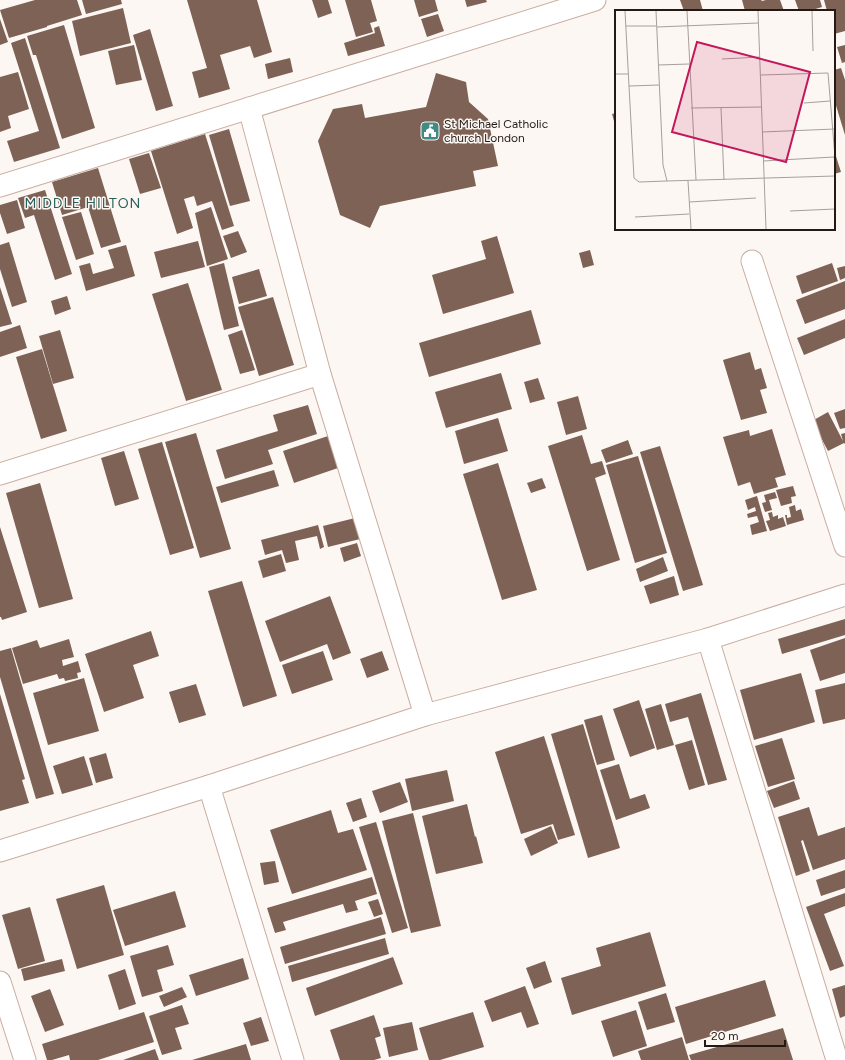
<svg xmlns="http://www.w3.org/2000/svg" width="845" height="1060" font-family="Figtree,sans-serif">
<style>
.building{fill:#7d6255}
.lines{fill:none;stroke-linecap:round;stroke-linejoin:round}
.minor-casing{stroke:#caada0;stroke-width:23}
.minor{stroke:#fff;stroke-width:21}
.labels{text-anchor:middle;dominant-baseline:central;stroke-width:3;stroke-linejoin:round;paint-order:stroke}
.poi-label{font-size:12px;fill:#241a15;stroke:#fdf7f4;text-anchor:start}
.quarter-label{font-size:14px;letter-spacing:1px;fill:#27605a;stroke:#fdf7f4}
.inset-road{fill:none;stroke:#a69f9b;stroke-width:1}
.view{fill:#c2185b;fill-opacity:0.15;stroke:#c2185b;stroke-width:2}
.inset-edge{fill:none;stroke:#241a15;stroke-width:2}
</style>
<rect width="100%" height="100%" fill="#fdf7f4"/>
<!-- building -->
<g class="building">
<polygon points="35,0 77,0 82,15 47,26 47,27 9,38 0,10"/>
<polygon points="82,0 121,0 122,4 86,14"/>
<polygon points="187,0 257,0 272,52 254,58 250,46 220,55 230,89 199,98 192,72 207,68"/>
<polygon points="312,0 328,0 332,13 318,18"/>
<polygon points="345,0 371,0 377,21 370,23 373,32 356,37"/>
<polygon points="414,0 435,0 438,11 419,17"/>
<polygon points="465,0 486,0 487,2 467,7"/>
<polygon points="680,0 700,0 703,11 684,11"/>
<polygon points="742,0 761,0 762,1 766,0 780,0 784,11 745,11"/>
<polygon points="795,0 820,0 822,7 809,11 799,11"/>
<polygon points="824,0 845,0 845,31 834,34 834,11 827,11"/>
<polygon points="123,8 131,43 80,56 72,21"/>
<polygon points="438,14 444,31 427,37 421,19"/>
<polygon points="0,19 8,42 0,45"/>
<polygon points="64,25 95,128 62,139 36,55 33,55 27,36"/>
<polygon points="379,26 385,46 348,56 344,43 375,33 374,28"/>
<polygon points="150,29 173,106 156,111 133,35"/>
<polygon points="25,38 60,148 14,162 7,141 39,131 11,43"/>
<polygon points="134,45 142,80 116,85 108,51"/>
<polygon points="845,45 845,62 842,63 837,47"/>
<polygon points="290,58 293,72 268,79 265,64"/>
<polygon points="841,68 845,80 845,135 834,99 834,70"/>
<polygon points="18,72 29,109 8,116 11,128 0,132 0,77"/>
<polygon points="436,73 466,82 469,102 488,119 498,166 473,171 476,186 380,206 370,228 340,215 318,141 333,109 362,104 365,118 426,107"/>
<polygon points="616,113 616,128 612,114"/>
<polygon points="229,129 250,201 230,206 209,135"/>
<polygon points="205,134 234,226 222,230 212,201 197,206 194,196 184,199 193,228 177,234 151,151"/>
<polygon points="834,150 841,172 834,174"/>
<polygon points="149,153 161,188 140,194 129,159"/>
<polygon points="98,168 121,242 101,248 88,207 62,215 52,182"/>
<polygon points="45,190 72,274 55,280 34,215 25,218 18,198"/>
<polygon points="17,200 25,228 7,234 0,213 0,205"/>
<polygon points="211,207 228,259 207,266 195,213"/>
<polygon points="81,212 94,254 76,260 62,217"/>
<polygon points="238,231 247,252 231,258 223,236"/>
<polygon points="497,236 514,293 443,314 432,275 486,259 481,241"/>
<polygon points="198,241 205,267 161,278 154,252"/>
<polygon points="9,242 27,302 12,307 0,269 0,245"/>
<polygon points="126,245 135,276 86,291 79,266 90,263 93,274 114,268 108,250"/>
<polygon points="590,250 594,265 583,268 579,253"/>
<polygon points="224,263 239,326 224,330 209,267"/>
<polygon points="832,263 838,281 802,294 796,276"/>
<polygon points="845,266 845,278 840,280 837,268"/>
<polygon points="259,269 267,296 239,304 232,277"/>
<polygon points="845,281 845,309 805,324 796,300"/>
<polygon points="188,283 222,390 186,401 152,294"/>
<polygon points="0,287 12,324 0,327"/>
<polygon points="67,296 71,309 55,315 51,301"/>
<polygon points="273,297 294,365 259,376 238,307"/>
<polygon points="531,310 541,344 429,377 419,343"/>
<polygon points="845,319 845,338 804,355 797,338"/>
<polygon points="20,325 27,348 0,357 0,332"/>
<polygon points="60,330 74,378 53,384 39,336"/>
<polygon points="242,330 255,370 240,374 228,335"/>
<polygon points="42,349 67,431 41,439 16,357"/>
<polygon points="750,352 755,370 761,368 767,388 760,390 767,413 741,420 723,360"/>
<polygon points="501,373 512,409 446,428 435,392"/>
<polygon points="538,378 545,399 530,403 524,382"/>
<polygon points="578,396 587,429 566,435 557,402"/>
<polygon points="308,405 317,434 268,450 273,464 225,479 216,450 278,431 273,415"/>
<polygon points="845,409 845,428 840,429 834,413"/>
<polygon points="828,412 843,441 841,434 845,433 845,444 844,443 828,451 812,421"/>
<polygon points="498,418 508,451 464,464 455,431"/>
<polygon points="772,429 786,475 775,478 778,487 754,494 750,482 738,486 723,437 749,430 750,436"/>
<polygon points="196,433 231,549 200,558 165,442"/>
<polygon points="582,435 591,464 602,461 606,474 595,478 620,560 587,571 548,446"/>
<polygon points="328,436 338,468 294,483 283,451"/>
<polygon points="628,440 633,454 606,463 601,450"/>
<polygon points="162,442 194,548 170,555 138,449"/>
<polygon points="660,446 703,585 683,591 640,452"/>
<polygon points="124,451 139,499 115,506 101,458"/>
<polygon points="638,456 667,553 635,563 606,465"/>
<polygon points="498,463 537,590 502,600 463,474"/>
<polygon points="274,470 279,486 221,503 216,487"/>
<polygon points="542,478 546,488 531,493 527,483"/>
<polygon points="40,483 73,599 39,608 6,493"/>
<polygon points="793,486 796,496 791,497 792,503 781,506 776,490"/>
<polygon points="775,492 777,498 769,500 772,510 765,512 762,503 766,502 764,495"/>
<polygon points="757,496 767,531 752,535 750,525 759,522 757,516 748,518 747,514 756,511 755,507 748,510 745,500"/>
<polygon points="795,505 796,511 801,509 804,520 787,525 785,515 787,515 787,518 791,517 789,507"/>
<polygon points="772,512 773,517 778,515 778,519 783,517 786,526 770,531 766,521 770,520 768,513"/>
<polygon points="355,518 360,539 328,547 323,526"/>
<polygon points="318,525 324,547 320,549 317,536 295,541 299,560 286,563 282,550 265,555 261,540"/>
<polygon points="0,527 27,612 2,620 1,617 0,617"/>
<polygon points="357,543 361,556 344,562 340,548"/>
<polygon points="281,554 286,571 263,578 258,561"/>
<polygon points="663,557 668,571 640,582 636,569"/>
<polygon points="674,576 679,595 650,604 644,586"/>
<polygon points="242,581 277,696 243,707 208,591"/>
<polygon points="330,596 351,653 333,660 327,644 280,662 265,621"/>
<polygon points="845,619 845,635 782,654 778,639"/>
<polygon points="151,631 159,656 133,665 144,698 104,712 85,654"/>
<polygon points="845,638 845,673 820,681 810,650"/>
<polygon points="69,639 74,657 62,660 63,666 78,661 81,672 77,673 78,678 65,681 64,678 59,679 57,674 23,684 12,648 37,640 40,648"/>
<polygon points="11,648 54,794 36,799 0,677 0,651"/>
<polygon points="323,651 333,680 292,694 282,665"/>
<polygon points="382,651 389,670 367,678 360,659"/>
<polygon points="801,673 815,722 754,740 740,690"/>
<polygon points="84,678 99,731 48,745 33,693"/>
<polygon points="845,683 845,719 823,724 815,690"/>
<polygon points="196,684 206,715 179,723 169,692"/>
<polygon points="701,693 727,780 708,785 688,717 670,722 665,704"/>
<polygon points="0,694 25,779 22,780 29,803 0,811"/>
<polygon points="639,700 655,748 630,757 613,709"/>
<polygon points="661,704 674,745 657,750 645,709"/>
<polygon points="602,715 615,760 597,765 584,720"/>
<polygon points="583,724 620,848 588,858 551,734"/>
<polygon points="544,736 575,835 558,840 553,824 521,834 495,752"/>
<polygon points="782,738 795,779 768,787 755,746"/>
<polygon points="692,740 705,785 689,790 675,745"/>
<polygon points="106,753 113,778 96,783 89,758"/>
<polygon points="84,756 93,785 62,794 53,766"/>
<polygon points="619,764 630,799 645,794 650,808 616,820 600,770"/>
<polygon points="447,770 454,801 412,811 405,779"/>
<polygon points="794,781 800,799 774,808 767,791"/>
<polygon points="400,782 408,802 380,813 372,791"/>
<polygon points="361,798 367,817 353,822 346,803"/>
<polygon points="467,804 475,837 476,836 483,863 436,874 422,816"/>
<polygon points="809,807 818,836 845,827 845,859 813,870 803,840 801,841 810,871 796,876 778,817"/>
<polygon points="331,810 338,833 353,829 367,870 292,894 270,830"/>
<polygon points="413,813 441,926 411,933 382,821"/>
<polygon points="376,822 408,928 392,933 359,827"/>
<polygon points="551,826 558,843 531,856 524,839"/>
<polygon points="275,861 279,882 264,885 260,863"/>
<polygon points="845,870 845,888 821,896 816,880"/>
<polygon points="372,877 377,894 355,901 358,910 346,913 343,904 283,922 286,930 275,933 267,908"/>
<polygon points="104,885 124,955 77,969 56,899"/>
<polygon points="175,891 186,927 125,946 113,910"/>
<polygon points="845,893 845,906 824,914 844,966 830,971 806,907"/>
<polygon points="378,899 383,914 374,917 368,902"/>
<polygon points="30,907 45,961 18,969 2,915"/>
<polygon points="381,917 386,934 285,964 280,947"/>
<polygon points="650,932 666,986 572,1015 561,978 601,966 596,948"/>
<polygon points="385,938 389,954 292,982 288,966"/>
<polygon points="168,945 174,965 157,970 163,991 142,997 130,956"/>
<polygon points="393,957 403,984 315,1016 306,988"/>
<polygon points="243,958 249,979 196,996 189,975"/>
<polygon points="62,959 65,971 24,981 21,969"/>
<polygon points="545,961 552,982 534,989 526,968"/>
<polygon points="125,969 136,1004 119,1010 108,975"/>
<polygon points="765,980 776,1016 686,1044 675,1007"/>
<polygon points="845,985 845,1016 840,1018 832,989"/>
<polygon points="525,986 539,1024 527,1028 521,1012 492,1022 484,1001"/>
<polygon points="182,987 187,997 164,1007 159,996"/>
<polygon points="50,989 64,1025 45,1032 31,996"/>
<polygon points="666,993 675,1022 647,1030 638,1002"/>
<polygon points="182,1005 189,1024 175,1028 182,1049 162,1055 149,1016"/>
<polygon points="636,1010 647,1046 613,1057 601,1021"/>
<polygon points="144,1012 154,1042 98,1060 70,1060 69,1055 52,1060 47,1060 42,1044"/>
<polygon points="473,1012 484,1047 440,1060 429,1060 419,1028"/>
<polygon points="374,1015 381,1036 375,1038 381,1058 374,1060 340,1060 330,1030"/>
<polygon points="261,1017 269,1041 251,1046 243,1023"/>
<polygon points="412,1022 418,1050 389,1057 383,1028"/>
<polygon points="783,1028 793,1060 691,1060 689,1055"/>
<polygon points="682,1037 689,1060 641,1060 638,1051"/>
<polygon points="246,1044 251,1060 192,1060"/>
<polygon points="155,1049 159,1060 123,1060"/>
</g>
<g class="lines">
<!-- minor casing -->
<g class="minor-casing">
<g id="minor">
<polyline points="249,108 320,374 425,715"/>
<polyline points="0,186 595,0"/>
<polyline points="752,261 845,546"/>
<polyline points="0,474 320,374"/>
<polyline points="708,639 837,1060"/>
<polyline points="209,786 293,1060"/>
<polyline points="0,851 209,786 425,715 708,639 845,595"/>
<polyline points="0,982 25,1060"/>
</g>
</g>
<!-- minor -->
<use href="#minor" class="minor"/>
</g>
<!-- icons -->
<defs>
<g id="civic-square" transform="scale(1)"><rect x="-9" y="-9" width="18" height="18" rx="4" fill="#448a84" stroke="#fdf7f4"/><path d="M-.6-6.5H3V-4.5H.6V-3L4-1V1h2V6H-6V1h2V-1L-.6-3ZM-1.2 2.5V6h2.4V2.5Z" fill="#fff"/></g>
</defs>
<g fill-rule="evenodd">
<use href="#civic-square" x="430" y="131"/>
</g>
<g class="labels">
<!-- poi labels -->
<g class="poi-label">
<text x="444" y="124">St Michael Catholic<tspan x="444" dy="14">church London</tspan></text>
</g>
<!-- quarter labels -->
<g class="quarter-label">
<text x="83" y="203">MIDDLE HILTON</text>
</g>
</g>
<!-- overview -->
<g transform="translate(615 10)">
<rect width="220" height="220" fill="#fdf7f4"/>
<path class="inset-road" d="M10 1 14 76M41 1 48 155 52 171 220 166M72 1 81 170M143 1 151 219M197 1 198 41M11 16H41M42 17 143 13M107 49 145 47M43 55 74 54M0 64H13M146 65 213 63 220 147M44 75 14 76 19 168 24 172 52 171M189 93 215 91M76 98 146 97M106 98 109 170M147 122 220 119M148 151 219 147 220 153M73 171 76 219M74 192 141 188M175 201 220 199M20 207 74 204"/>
<path class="view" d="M82 32 195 62 171 152 57 122Z"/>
<rect width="220" height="220" class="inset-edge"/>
</g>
<!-- scale -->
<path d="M705 1040v6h80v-6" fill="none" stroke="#241a15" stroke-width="2"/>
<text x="711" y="1040" font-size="12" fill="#241a15" stroke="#fdf7f4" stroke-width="3" paint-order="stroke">20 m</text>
</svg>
